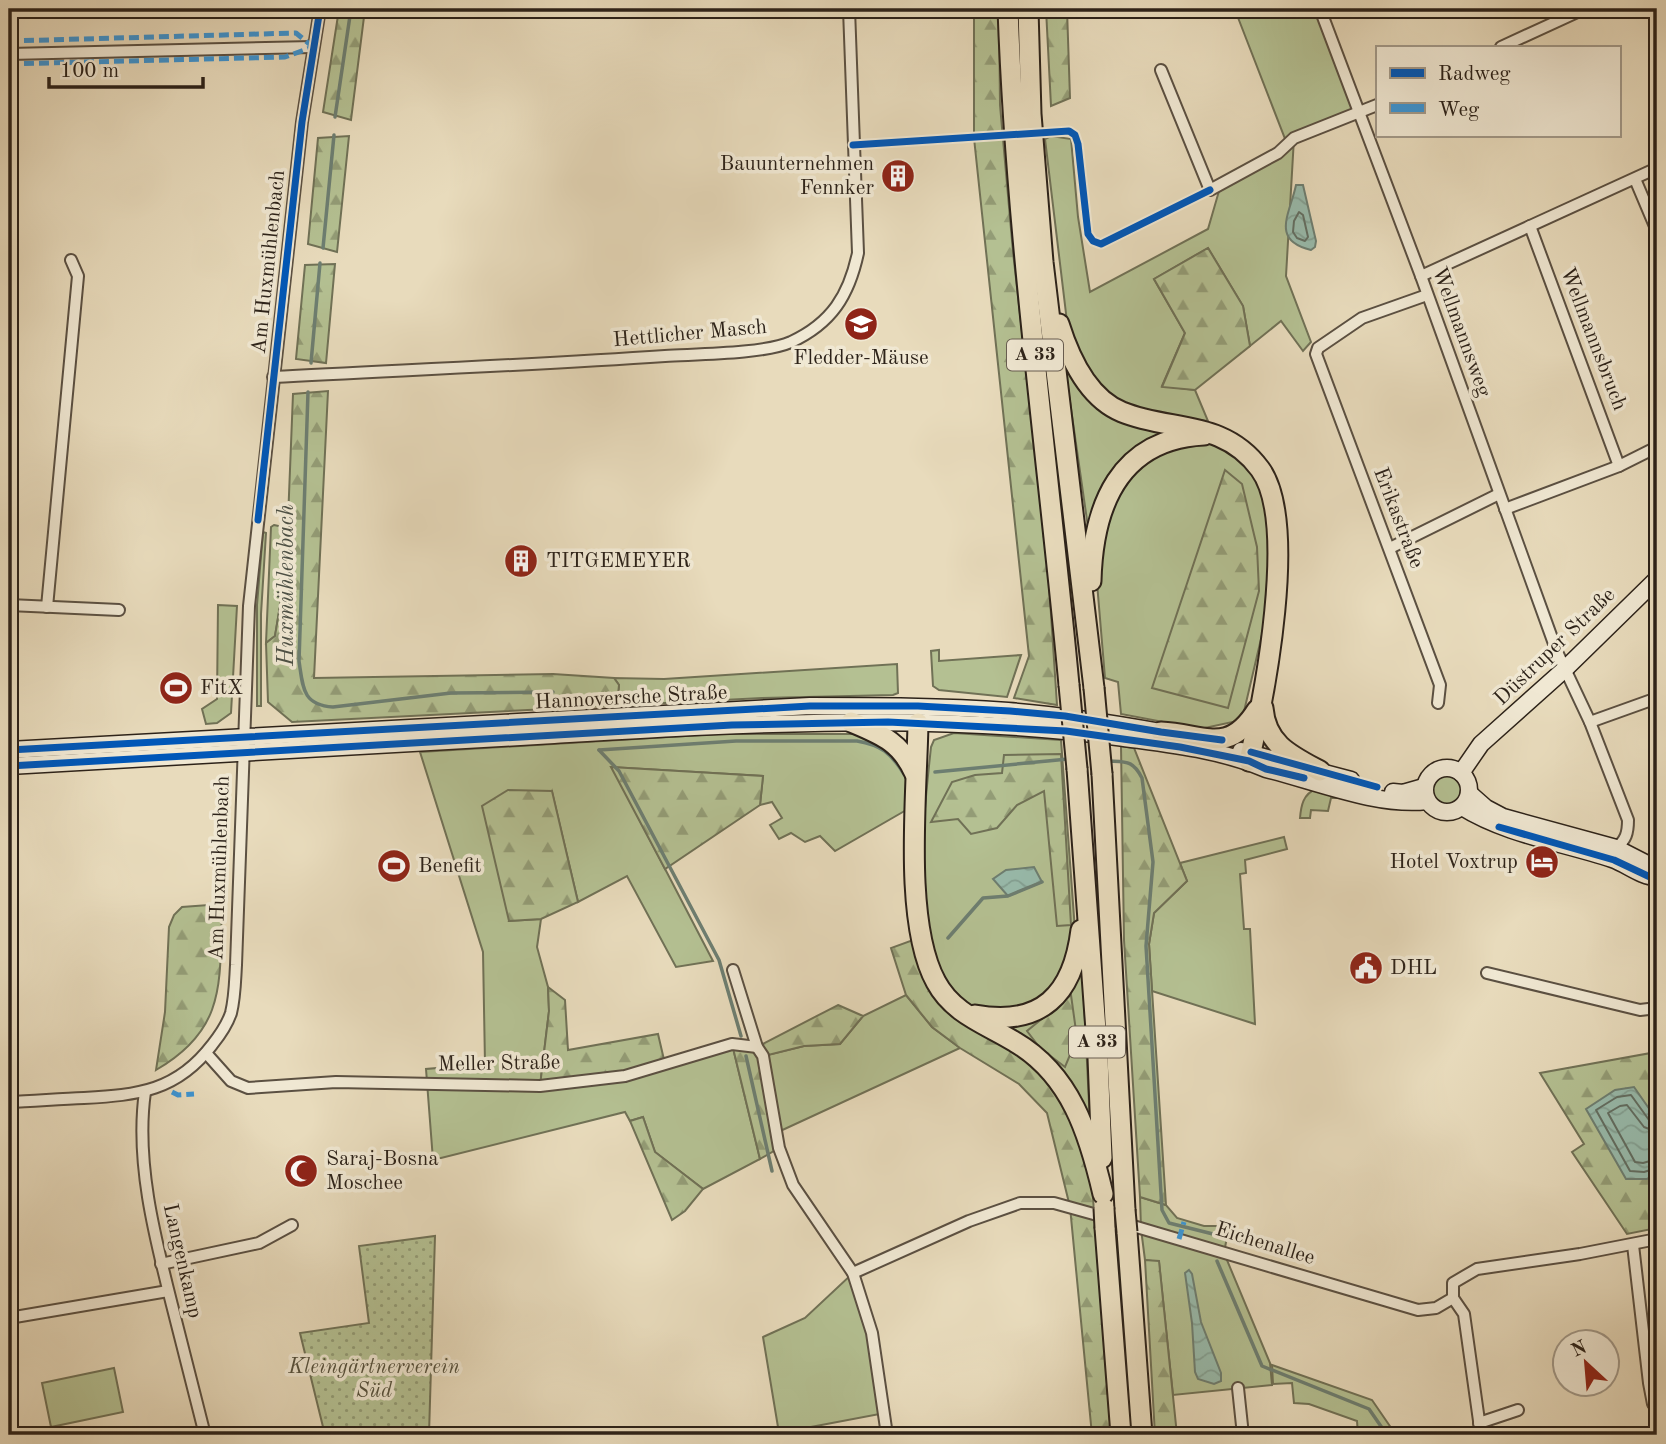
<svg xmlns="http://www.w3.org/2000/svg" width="1666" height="1444" font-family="'Old Standard TT',serif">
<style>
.green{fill:#b4c092;stroke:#707156;stroke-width:2}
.forest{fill:url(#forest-firs);stroke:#707156;stroke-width:2}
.garden{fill:url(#garden-dots);stroke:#707156;stroke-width:2}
.water{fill:url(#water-waves);stroke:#6d7e71;stroke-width:2}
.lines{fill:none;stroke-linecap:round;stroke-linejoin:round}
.shore{stroke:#626e62;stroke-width:2}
.stream{stroke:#6d7e71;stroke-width:3.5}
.street-casing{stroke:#5b5042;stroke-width:14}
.secondary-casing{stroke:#2c2219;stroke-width:19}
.highway-casing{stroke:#2c2219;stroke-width:23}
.street{stroke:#f0e8d3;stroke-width:10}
.secondary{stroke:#f0e8d3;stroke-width:16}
.highway{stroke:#e8dbbc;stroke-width:19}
.highway-bridge-casing{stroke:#2c2219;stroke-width:23;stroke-linecap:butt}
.highway-bridge{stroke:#e8dbbc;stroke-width:19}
.quiet{stroke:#3c95d4;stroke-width:5;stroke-dasharray:10 5;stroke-linecap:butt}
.cycleway-casing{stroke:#f0e8d3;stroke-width:11}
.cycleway{stroke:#0057b8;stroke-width:7}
.labels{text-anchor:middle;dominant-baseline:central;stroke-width:7;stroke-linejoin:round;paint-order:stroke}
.shield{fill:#f0e8d3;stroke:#675d51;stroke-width:2}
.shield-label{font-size:19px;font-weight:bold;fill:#2c2219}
.poi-label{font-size:21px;fill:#2c2219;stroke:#f0e8d3;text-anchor:start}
.street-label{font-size:21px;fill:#2c2219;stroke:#f0e8d3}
.park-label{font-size:21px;font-style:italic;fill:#55513d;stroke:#f0e8d3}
.water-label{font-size:23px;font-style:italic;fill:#4c5045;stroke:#f0e8d3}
</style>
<defs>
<pattern id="forest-firs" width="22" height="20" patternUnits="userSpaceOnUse" patternTransform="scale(1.75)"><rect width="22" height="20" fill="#b4c092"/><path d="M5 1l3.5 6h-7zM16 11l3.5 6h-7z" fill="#939c76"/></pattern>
<pattern id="garden-dots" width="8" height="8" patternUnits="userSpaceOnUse" patternTransform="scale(1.75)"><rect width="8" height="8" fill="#b4c092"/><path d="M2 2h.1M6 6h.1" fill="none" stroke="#939c76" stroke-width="1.8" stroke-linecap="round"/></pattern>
<pattern id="water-waves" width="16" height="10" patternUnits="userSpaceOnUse" patternTransform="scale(1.75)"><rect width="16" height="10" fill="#98bbac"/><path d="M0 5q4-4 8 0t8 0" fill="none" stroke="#83a093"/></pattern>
</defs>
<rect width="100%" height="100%" fill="#e8dbbc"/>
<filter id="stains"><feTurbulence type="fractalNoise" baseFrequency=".00286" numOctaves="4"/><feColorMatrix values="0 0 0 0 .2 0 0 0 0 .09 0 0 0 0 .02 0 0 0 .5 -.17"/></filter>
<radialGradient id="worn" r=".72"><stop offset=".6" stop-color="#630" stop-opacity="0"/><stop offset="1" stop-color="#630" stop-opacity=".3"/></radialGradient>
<!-- green -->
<g class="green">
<polygon points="1257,9 1320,9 1359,114 1294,138 1286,276 1311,342 1303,351 1281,321 1250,346 1243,306 1208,248 1154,279 1185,333 1162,386 1195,390 1208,421 1146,414 1108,396 1090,374 1068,330 1045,139 1051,136 1071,139 1078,217 1090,292 1208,229 1219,191 1287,144 1237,15"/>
<polygon points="1068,350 1102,399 1189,436 1124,472 1092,555 1065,367"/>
<polygon points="1188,440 1213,443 1230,450 1259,479 1270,521 1268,609 1242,720 1200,729 1121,714 1118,682 1105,678 1096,571 1110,501 1143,457"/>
<polygon points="274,525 288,528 286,570 275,636 266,643 271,527"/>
<polygon points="263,532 266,533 261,614 261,706 257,706 257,605"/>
<polygon points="218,605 237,606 231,713 217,723 206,724 202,709 217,699"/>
<polygon points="939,650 939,661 1021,655 1007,697 939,690 933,686 931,651"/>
<polygon points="897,664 898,693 893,695 762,698 607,706 618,695 619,685 614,678 664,679"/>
<path d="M954 733 1061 740 1076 944 1058 987 1024 1012C1010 1010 983 1011 970 1006 902 978 925 805 931 747L934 740Z"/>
<polygon points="718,734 855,734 884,741 908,776 908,809 835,851 820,836 805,842 791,833 779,839 770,825 782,818 772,802 760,805 763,776 612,767 713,961 676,967 627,876 578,902 552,792 509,921 541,919 537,947 548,987 549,1011 540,1086 732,1044 760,1159 703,1189 655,1152 643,1117 630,1121 625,1112 433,1160 426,1069 485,1064 483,952 420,752"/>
<circle cx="1446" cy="790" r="15"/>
<path d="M1316 789 1338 798H1331L1328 811 1311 810 1310 818H1300C1301 806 1303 794 1316 789Z"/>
<polygon points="1284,837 1287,849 1245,860 1246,873 1240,874 1244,929 1250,929 1255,1024 1152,991 1149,944 1154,913 1187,881 1180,863"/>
<polygon points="1082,960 1090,1124 1079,1096 1068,1080 988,1023 1025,1020"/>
<polygon points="906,995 932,1027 960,1048 776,1133 763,1056 804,1046 840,1044 863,1016"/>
<polygon points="1140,1197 1166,1205 1177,1218 1204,1226 1229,1226 1224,1253 1270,1363 1272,1385 1173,1395 1159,1262 1145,1260 1141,1229"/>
<polygon points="853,1273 872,1333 885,1413 779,1433 763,1337 805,1318"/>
<polygon points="1272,1365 1372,1400 1396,1435 1358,1435 1357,1421 1309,1404 1294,1403 1292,1383 1273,1384"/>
<polygon points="114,1368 123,1412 51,1427 42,1383"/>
</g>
<!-- forest -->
<g class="forest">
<polygon points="339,9 365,9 351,120 323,112"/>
<polygon points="974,9 999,9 1000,105 1013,252 1047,554 1057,705 1014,698 1029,656 974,138"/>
<polygon points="1046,9 1067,9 1070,98 1051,106"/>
<polygon points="349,136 337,252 308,244 318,138"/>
<polygon points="1208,248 1243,306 1250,346 1195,390 1162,387 1185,333 1154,279"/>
<polygon points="335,264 326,363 296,359 305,265"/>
<polygon points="328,391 314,678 553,674 614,678 619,685 618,695 607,706 292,722 268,702 266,643 275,636 286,570 293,394"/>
<polygon points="1225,470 1242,484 1257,547 1259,591 1228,708 1152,688"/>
<polygon points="1121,746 1134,748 1187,881 1154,913 1149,944 1166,1205 1140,1197 1124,940"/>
<polygon points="1061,754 1071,925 1057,926 1044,791 1017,805 997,828 971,834 958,819 931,822 952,782 975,775 1002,773 1004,755"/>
<polygon points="611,767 763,776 760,805 665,869"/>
<polygon points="508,790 552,791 578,902 541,919 509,921 482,806"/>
<path d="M222 904C219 979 229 1028 156 1070L165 1012 169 927 174 915 182 907Z"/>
<polygon points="913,940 920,965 1002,1040 1059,1084 1091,1172 1111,1435 1092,1435 1070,1207 1047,1113 1019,1084 960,1048 932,1027 906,995 891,948"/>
<polygon points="548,987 565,1000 568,1050 658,1034 665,1064 540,1086 549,1011"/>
<polygon points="1071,995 1077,1038 1065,1067 1040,1048 1027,1031"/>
<polygon points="838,1005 863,1016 840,1044 804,1046 764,1056 779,1148 760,1159 732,1044 757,1047"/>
<polygon points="1651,1053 1657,1067 1657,1228 1627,1234 1572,1152 1584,1144 1540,1073"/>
<polygon points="643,1117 655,1152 703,1189 685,1211 672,1220 630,1121"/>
<polygon points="1145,1260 1159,1261 1177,1435 1155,1435"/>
</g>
<!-- garden -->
<polygon class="garden" points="435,1236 429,1434 325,1435 300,1333 369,1323 359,1246"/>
<!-- water -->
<g class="water">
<path d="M1296 185H1303L1316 241 1315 247 1311 250C1270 240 1290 214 1296 185Z"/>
<polygon points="1034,867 1042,882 1008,896 993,879 1006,870"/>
<polygon points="1634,1087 1657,1120 1657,1174 1647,1179 1626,1179 1586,1109 1615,1090"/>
<polygon points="1189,1270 1192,1274 1201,1322 1221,1373 1221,1381 1214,1384 1198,1379 1195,1372 1192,1323 1185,1273"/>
</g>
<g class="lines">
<!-- shore -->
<g class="shore">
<polygon points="1299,212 1303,215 1308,237 1305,241 1297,238 1293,232 1294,221"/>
<polyline points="1657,1123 1649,1120 1631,1095 1617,1097 1596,1110 1630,1171 1644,1172 1657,1168"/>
<polyline points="1657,1132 1644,1127 1627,1105 1620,1106 1608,1113 1635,1162 1643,1163 1657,1159"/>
</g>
<!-- stream -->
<g class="stream">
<polyline points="335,117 351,9"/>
<polyline points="323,248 334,135"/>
<polyline points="311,363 320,263"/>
<path d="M308 392 299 661C303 687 302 705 333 707L451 693 553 692"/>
<polyline points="599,750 619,771 719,960 741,1036"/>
<path d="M599 750 736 741H857C881 745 891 753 904 774"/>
<path d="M1108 761C1126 762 1133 760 1142 778L1153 862 1146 946 1162 1210 1169 1223 1217 1235"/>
<polyline points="935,772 1068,759"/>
<polyline points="948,938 983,898 1008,896 1042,882"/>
<polyline points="746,1056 772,1171"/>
<polyline points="1217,1261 1262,1366 1369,1409 1387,1435"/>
</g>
<!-- street casing -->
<g class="street-casing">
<g id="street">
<path d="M1320 9 1421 276 1557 652 1590 722 1628 820C1628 833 1626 840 1616 848"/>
<polyline points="1501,47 1584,9"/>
<polyline points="9,54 313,47"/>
<polyline points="1161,70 1210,190 1278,153 1294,138 1377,105"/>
<polyline points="1635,179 1657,231"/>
<polyline points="1530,226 1619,466"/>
<polyline points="1421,276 1657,168"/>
<polyline points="1427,295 1362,318 1318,348 1316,354 1440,685 1438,703"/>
<path d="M273 377C404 370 535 365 665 356 698 354 763 354 791 342 832 323 849 295 858 253L849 9"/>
<polyline points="1505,509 1619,466 1657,447"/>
<polyline points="1390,548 1499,494"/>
<polyline points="9,605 119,610"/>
<polyline points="47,607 78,276 71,260"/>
<polyline points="1590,722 1657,698"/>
<polyline points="733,970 757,1047 763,1056 779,1148 793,1185 853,1273 872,1333 887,1435"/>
<polyline points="1487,973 1640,1010 1657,1008"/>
<polyline points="206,1053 231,1081 248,1088 336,1082 540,1086 625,1076 732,1044 757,1047"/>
<path d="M145 1092C135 1161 155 1238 172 1305 183 1348 194 1392 205 1435"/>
<path d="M9 1102C34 1101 59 1099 84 1098 138 1095 177 1091 212 1045 220 1035 227 1025 231 1013 235 997 235 981 236 965L249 606 302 122 320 9"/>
<polyline points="1123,1223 1418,1310 1436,1308 1453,1298 1453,1283 1477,1269 1580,1254 1657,1239"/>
<polyline points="1633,1245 1649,1383 1653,1404 1657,1406"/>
<polyline points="161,1264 259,1243 292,1225"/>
<polyline points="853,1273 969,1221 1020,1203 1054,1203 1108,1218"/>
<polyline points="1453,1298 1464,1314 1481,1435"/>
<polyline points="9,1318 168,1291"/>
<polyline points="1238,1388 1243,1435"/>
<polyline points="1479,1423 1518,1410"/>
</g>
</g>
<!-- secondary casing -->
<g class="secondary-casing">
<g id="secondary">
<path d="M9 750 810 706C876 706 942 706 1008 711 1059 715 1111 723 1161 732L1172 736"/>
<polyline points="1241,751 1351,780"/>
<path d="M9 766C190 756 372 746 554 735 742 724 930 712 1117 737 1166 744 1220 749 1266 769 1315 781 1378 807 1427 801"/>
<circle cx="1447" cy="790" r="22"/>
<polyline points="1461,773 1481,744 1566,668 1657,579"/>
<polyline points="1393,792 1403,793 1424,787"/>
<polyline points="1469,793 1486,808 1503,817 1616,848 1657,869"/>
<path d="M1462 807C1507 835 1561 842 1612 859 1627 864 1641 877 1657 877"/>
</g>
</g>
<!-- highway casing -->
<g class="highway-casing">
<g id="highway">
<path d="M1008 9C1016 235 1048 460 1069 685"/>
<polyline points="1028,9 1031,114 1043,262 1094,688"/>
<path d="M1059 324C1069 356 1088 398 1122 412 1171 432 1223 419 1260 469 1299 522 1264 698 1249 761"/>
<path d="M1091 581C1093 506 1119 439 1204 435"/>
<path d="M1263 708C1266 744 1290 755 1320 771"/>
<path d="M851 722C882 735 901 742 915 774"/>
<path d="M918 723C917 792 903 922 936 982 953 1014 986 1024 1015 1042 1071 1075 1089 1134 1103 1194"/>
<path d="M1161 732C1205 734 1228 756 1257 710"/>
<polyline points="1077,769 1098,1058 1102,1158"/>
<polyline points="1102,774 1125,1210"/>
<path d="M975 1015C1041 1027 1073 995 1081 930"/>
<polyline points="1105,1228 1121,1435"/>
<polyline points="1127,1232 1142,1435"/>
</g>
</g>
<!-- street -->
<use href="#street" class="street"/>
<!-- secondary -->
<use href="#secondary" class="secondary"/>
<!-- highway -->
<use href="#highway" class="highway"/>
<!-- highway-bridge casing -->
<g class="highway-bridge-casing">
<g id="highway-bridge">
<polyline points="1069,685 1077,769"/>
<polyline points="1094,688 1102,774"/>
<polyline points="1104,1208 1105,1228"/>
<polyline points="1125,1210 1127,1232"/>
</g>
</g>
<!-- highway-bridge -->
<use href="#highway-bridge" class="highway-bridge"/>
<!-- quiet -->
<g class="quiet">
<polyline points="9,41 296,33 313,47"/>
<polyline points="9,64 285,57 313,47"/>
<polyline points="172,1092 178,1095 194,1094"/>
<polyline points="1179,1239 1184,1222"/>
</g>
<!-- cycleway casing -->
<g class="cycleway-casing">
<g id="cycleway">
<polyline points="853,145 1069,131 1075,135 1078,144 1088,234 1093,241 1101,244 1210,190"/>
<polyline points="258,520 302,122 320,9"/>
<polyline points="9,750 810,706 918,706 1010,711 1065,716 1161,732 1222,740"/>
<polyline points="1251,752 1377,787"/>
<polyline points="9,766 732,725 888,722 1066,731 1180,747 1249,761 1266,769 1304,778"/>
<polyline points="1499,827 1614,860 1650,877 1657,877"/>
</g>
</g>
<!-- cycleway -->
<use href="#cycleway" class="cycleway"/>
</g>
<!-- icons -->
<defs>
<g id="building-disc" transform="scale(1.75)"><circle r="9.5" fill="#8f2418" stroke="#f0e8d3"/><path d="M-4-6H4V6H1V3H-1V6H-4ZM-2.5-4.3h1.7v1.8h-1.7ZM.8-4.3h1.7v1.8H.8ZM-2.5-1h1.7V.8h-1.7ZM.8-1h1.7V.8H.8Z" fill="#fff"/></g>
<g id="school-disc" transform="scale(1.75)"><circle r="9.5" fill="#8f2418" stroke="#f0e8d3"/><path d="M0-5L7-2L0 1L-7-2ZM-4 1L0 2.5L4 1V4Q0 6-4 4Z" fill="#fff"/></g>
<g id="stadium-disc" transform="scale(1.75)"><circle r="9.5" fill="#8f2418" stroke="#f0e8d3"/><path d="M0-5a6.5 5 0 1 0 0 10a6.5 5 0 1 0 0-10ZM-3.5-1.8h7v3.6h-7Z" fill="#fff"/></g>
<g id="hotel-disc" transform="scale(1.75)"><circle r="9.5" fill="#8f2418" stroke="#f0e8d3"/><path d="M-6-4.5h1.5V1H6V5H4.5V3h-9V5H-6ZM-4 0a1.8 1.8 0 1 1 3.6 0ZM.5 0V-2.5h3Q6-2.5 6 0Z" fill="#fff"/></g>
<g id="civic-disc" transform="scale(1.75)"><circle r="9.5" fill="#8f2418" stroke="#f0e8d3"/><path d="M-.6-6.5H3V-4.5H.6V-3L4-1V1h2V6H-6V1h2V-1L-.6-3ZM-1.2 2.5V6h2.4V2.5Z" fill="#fff"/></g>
<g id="mosque-disc" transform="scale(1.75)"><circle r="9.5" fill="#8f2418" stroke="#f0e8d3"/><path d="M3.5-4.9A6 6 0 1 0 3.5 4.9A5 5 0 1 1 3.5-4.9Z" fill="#fff"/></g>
</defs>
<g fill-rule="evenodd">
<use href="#building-disc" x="898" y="176"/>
<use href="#school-disc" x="861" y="324"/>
<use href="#building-disc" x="521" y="561"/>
<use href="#stadium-disc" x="176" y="688"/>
<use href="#hotel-disc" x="1542" y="862"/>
<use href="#stadium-disc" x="394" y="866"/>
<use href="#civic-disc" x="1366" y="968"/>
<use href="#mosque-disc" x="301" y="1171"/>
</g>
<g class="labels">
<!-- shield labels -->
<g class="shield">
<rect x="1007" y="339.5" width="56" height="31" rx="5"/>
<rect x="1069" y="1026.5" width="56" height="31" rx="5"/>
</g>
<g class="shield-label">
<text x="1035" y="355">A 33</text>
<text x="1097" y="1042">A 33</text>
</g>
<!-- poi labels -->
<g class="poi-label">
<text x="874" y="164" text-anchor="end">Bauunternehmen<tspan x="874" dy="24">Fennker</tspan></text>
<text x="861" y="358" text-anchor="middle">Fledder-Mäuse</text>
<text x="546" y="561">TITGEMEYER</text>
<text x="200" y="688">FitX</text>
<text x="1518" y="862" text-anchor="end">Hotel Voxtrup</text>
<text x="418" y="866">Benefit</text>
<text x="1390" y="968">DHL</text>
<text x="326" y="1159">Saraj-Bosna<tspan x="326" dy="24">Moschee</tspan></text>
</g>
<!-- street labels -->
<g class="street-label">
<text transform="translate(269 262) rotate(-84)">Am Huxmühlenbach</text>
<text transform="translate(1461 332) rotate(70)">Wellmannsweg</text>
<text transform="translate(690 334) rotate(-5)">Hettlicher Masch</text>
<text transform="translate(1593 339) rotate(69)">Wellmannsbruch</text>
<text transform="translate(1398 518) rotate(69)">Erikastraße</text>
<text transform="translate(1555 647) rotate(-44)">Düstruper Straße</text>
<text transform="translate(631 698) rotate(-3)">Hannoversche Straße</text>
<text transform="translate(220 868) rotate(-88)">Am Huxmühlenbach</text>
<text transform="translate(499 1064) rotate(-1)">Meller Straße</text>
<text transform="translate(1265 1244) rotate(17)">Eichenallee</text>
<text transform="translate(182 1261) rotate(77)">Langenkamp</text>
</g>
<!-- park labels -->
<g class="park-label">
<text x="374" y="1367">Kleingärtnerverein<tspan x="374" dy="24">Süd</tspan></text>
</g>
<!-- water labels -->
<g class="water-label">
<text transform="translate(286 585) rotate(-90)">Huxmühlenbach</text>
</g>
</g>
<!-- margin -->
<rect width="1666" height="1444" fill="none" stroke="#e8dbbc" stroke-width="35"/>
<rect x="10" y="10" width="1645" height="1423" fill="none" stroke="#2c2219" stroke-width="3.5"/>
<rect x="18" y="18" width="1631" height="1409" fill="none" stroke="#2c2219" stroke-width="2"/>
<!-- legend -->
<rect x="1376" y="46" width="245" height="91" fill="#f0e8d3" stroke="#a29989" stroke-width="2"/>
<rect x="1390" y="68" width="35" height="10" fill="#0057b8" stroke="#a29989" stroke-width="2"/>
<text x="1438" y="80" font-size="21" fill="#2c2219">Radweg</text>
<rect x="1390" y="103" width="35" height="10" fill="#3c95d4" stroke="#a29989" stroke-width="2"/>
<text x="1438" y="116" font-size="21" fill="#2c2219">Weg</text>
<!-- north arrow -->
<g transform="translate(1586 1363) rotate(334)"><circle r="33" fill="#f0e8d3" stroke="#a29989" stroke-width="2"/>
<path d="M0-5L12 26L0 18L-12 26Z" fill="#8f2418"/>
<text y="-10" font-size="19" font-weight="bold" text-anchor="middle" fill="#2c2219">N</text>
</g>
<!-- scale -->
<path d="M49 77v10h154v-10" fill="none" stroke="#2c2219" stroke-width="3.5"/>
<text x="60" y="77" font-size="21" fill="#2c2219" stroke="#f0e8d3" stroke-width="5" paint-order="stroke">100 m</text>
<rect width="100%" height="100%" filter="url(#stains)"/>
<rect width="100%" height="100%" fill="url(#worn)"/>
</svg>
